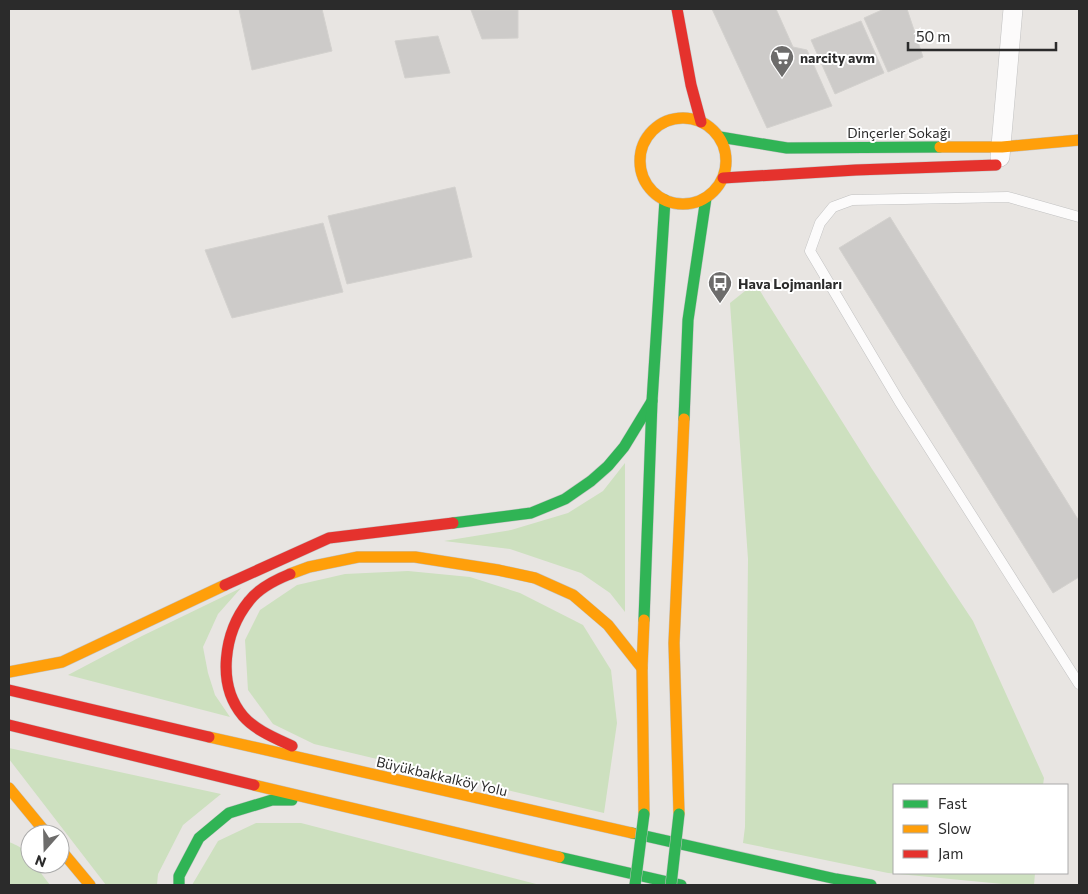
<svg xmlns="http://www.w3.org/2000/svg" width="1088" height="894" font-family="Commissioner,sans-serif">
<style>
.green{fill:#cde0bf}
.building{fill:#cdcbc9;stroke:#d3d1ce}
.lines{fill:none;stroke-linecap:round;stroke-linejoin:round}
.lane-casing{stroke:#c2c2c2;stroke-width:11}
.street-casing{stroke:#c2c2c2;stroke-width:20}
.fast-casing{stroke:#c2c2c2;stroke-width:12}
.slow-casing{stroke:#c2c2c2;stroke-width:12}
.jam-casing{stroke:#c2c2c2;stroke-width:12}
.lane{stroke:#fcfbfb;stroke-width:10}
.street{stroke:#fcfbfb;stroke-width:19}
.fast{stroke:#30b455;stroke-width:11}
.slow{stroke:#ff9f0a;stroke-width:11}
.jam{stroke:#e5322d;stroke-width:11}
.fast-bridge-casing{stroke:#c2c2c2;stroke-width:12;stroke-linecap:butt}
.fast-bridge{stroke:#30b455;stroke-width:11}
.labels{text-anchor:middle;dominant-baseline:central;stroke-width:4;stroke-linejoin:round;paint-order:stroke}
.poi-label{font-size:14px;font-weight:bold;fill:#2b2b2b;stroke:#fff;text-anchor:start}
.street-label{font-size:14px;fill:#2b2b2b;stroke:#fff}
</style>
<rect width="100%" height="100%" fill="#e8e5e2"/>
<!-- green -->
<g class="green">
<polygon points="755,283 872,469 973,621 1044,778 1043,785 894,785 894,873 1035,873 1034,885 1013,885 888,873 743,843 745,827 748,559 730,303"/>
<polygon points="625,463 625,612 610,593 581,573 510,549 444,541 511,530 568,513 603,491"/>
<polygon points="408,571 470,577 520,593 583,625 611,670 617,723 604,813 314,744 273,724 248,690 245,640 260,610 297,585 345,574"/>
<polygon points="241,588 218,614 203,647 208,673 215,695 230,717 68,675 142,636"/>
<polygon points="9,748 221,794 183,825 158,874 157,885 106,885 9,759"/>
<polygon points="256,823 301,823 540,885 192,885 218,841"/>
<path d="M9 842C19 846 30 851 30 864H34L50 885H9Z"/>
</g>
<!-- building -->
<g class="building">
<polygon points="239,9 322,9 332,51 252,70"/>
<polygon points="712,9 776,9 793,47 807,50 832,106 767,128"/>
<polygon points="884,9 907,9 923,57 888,72 864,18"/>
<polygon points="471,10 518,10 518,38 482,39"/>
<polygon points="861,21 884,73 835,94 811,40"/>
<polygon points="438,36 450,73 405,78 395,41"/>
<polygon points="455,187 472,257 347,284 328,216"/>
<polygon points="890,217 1079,521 1079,577 1053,593 839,248"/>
<polygon points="323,223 343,292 232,318 205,250"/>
</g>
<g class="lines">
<!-- lane casing -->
<g class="lane-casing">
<polyline id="lane" points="1079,217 1008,197 852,200 833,207 820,223 810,251 899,401 1079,684"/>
</g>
<!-- street casing -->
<g class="street-casing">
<polyline id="street" points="1000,157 1013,9"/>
</g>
<!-- fast casing -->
<g class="fast-casing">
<g id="fast">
<polyline points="720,137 787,148 940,147"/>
<polyline points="684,419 688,320 706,198"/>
<polyline points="453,523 531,513 565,499 591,481 608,466 624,447 652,401"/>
<polyline points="644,620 652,401 665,200"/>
<polyline points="632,833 836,879 871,885"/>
<polyline points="559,857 681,885"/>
<polyline points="179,885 179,876 199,838 229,813 272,800 292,800"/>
</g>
</g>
<!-- slow casing -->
<g class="slow-casing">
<g id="slow">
<circle cx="683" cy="161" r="43"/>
<polyline points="940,147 1002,147 1079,140"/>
<polyline points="290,574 309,567 358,557 415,557 498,570 535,578 573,595 608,625 642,668"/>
<polyline points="644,620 642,668 644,814"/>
<polyline points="9,672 62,662 225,585"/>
<polyline points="209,737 632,833"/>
<polyline points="254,785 559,857"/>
<polyline points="9,788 47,834"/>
<polyline points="679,814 674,643 684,419"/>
<polyline points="60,849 90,885"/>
</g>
</g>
<!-- jam casing -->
<g class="jam-casing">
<g id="jam">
<polyline points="677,9 691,85 701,122"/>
<polyline points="723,178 856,170 996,165"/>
<path d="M290 574C275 580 259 588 249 601 224 632 216 684 243 716 255 730 275 738 292 746"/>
<polyline points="225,585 329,538 453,523"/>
<polyline points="9,690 209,737"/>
<polyline points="9,725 254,785"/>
</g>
</g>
<!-- lane -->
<use href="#lane" class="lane"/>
<!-- street -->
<use href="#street" class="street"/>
<!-- fast -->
<use href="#fast" class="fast"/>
<!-- slow -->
<use href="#slow" class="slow"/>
<!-- jam -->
<use href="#jam" class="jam"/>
<!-- fast-bridge casing -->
<g class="fast-bridge-casing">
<g id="fast-bridge">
<polyline points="635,885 644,814"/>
<polyline points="671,885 679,814"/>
</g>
</g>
<!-- fast-bridge -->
<use href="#fast-bridge" class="fast-bridge"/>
</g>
<!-- icons -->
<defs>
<g id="supermarket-pin" transform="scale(1.25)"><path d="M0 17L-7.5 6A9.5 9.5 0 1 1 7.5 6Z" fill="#6d6c6b" stroke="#fff"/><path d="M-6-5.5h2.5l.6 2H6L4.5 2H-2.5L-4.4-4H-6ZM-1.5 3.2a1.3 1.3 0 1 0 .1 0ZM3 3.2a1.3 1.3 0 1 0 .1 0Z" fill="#fff"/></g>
<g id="bus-pin" transform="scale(1.25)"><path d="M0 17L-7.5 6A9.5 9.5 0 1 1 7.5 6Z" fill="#6d6c6b" stroke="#fff"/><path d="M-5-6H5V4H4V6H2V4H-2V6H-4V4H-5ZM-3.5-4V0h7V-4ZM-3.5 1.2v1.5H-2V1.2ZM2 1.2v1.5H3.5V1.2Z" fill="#fff"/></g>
</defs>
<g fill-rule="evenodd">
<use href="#supermarket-pin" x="782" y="57"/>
<use href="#bus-pin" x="720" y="283"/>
</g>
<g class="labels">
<!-- poi labels -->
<g class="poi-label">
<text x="800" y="57">narcity avm</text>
<text x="738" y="283">Hava Lojmanları</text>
</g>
<!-- street labels -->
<g class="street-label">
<text x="899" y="132">Dinçerler Sokağı</text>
<text transform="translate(442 776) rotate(13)">Büyükbakkalköy Yolu</text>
</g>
</g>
<!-- border -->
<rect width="1088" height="894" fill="none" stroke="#2b2b2b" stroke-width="20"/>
<!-- legend -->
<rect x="893" y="784" width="175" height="90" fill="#ffffff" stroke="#aaaaaa"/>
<rect x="903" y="800" width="25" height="8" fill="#30b455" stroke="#aaaaaa"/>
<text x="938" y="809" font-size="15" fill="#2b2b2b">Fast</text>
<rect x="903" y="825" width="25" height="8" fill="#ff9f0a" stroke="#aaaaaa"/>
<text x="938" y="834" font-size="15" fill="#2b2b2b">Slow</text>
<rect x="903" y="850" width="25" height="8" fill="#e5322d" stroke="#aaaaaa"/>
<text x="938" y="859" font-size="15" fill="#2b2b2b">Jam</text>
<!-- north arrow -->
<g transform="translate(45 849) rotate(200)"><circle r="24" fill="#ffffff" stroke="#aaaaaa"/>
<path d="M0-4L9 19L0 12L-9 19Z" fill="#6d6c6b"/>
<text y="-8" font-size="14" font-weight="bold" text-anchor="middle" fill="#2b2b2b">N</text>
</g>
<!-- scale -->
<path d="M908 42v8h148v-8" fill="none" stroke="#2b2b2b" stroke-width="2.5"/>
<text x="916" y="42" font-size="15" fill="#2b2b2b" stroke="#ffffff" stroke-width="4" paint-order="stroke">50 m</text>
</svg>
